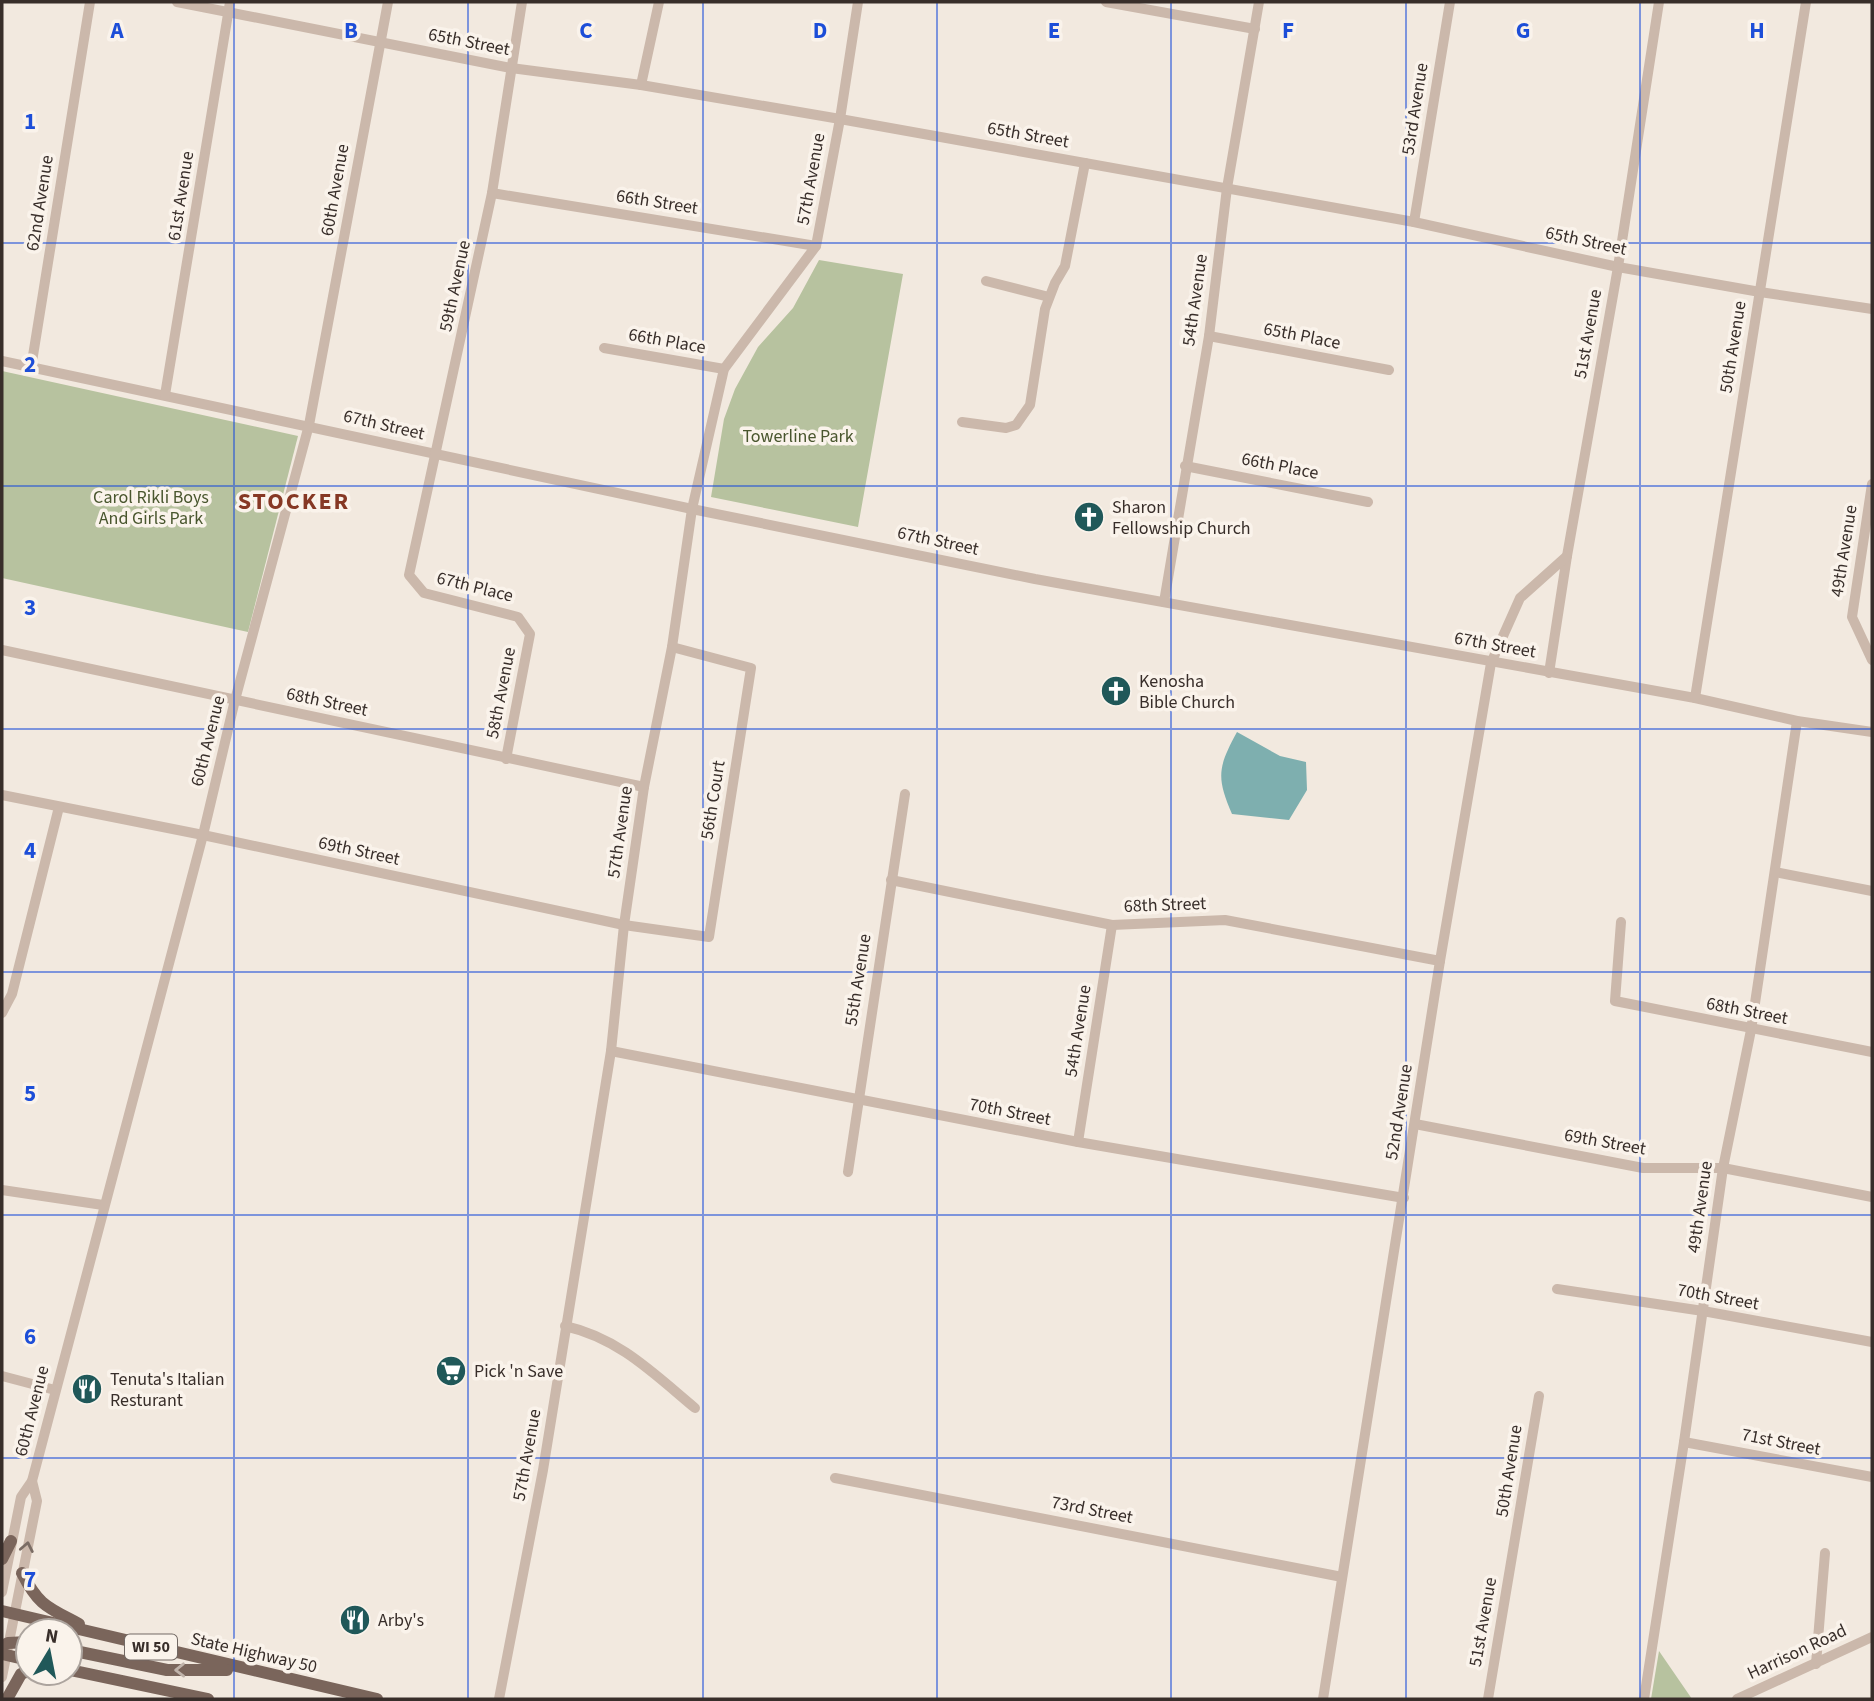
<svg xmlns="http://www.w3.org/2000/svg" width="1874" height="1701" font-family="'Source Sans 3',sans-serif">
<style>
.green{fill:#b7c29f}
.water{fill:#7eafaf}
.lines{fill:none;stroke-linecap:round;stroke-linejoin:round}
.minor{stroke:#cbb8ab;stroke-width:10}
.major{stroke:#7a655b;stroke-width:12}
.oneway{stroke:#7a6c64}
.oneway2{stroke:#c0b3aa}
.grid{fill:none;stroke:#1d4ed8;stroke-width:2;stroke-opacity:0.55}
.labels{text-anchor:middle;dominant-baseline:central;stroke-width:7;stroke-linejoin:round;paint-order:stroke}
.shield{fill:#faf3eb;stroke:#726964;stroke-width:2}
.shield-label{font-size:16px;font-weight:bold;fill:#382e2a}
.street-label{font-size:18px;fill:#382e2a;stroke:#faf3eb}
.park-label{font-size:18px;fill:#49562e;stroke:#faf3eb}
.poi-label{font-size:18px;fill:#382e2a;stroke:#faf3eb;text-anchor:start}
.district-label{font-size:24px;font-weight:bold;letter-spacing:2px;fill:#863824;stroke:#faf3eb}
.grid-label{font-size:23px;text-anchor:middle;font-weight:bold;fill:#1d4ed8;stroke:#faf3eb;stroke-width:7;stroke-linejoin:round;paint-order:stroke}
</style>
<rect width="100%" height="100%" fill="#f2e9df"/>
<!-- green -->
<g class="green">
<polygon points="819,260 903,274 858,527 711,497 724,419 735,389 758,347 793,308"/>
<polygon points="2,371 298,436 248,632 2,578"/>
<polygon points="1659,1651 1692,1699 1651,1699"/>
</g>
<!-- water -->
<path class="water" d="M1237 732 1280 756 1306 762 1307 790 1289 820 1232 814C1216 777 1218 767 1237 732Z"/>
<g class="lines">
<!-- minor -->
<g class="minor">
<polyline points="177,2 511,68 641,85 840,119 1414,222 1618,267 1760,292 1872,309"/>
<polyline points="1106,2 1255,29"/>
<polyline points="641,85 659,2"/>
<polyline points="492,193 816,246"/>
<polyline points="1414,222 1450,2"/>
<polyline points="986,281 1049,297"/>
<polyline points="1209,336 1389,370"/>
<polyline points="604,348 724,369"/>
<polyline points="2,361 692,509 1035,579 1695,698 1797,721 1872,732"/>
<polyline points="31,368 90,2"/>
<polyline points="165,395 230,2"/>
<polyline points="962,422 1006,428 1016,425 1030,405 1045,309 1055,283 1065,266 1085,163"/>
<polyline points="1185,466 1368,502"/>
<polyline points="1872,484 1852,617 1872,660"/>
<polyline points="1164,602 1209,336 1227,188 1259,2"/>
<polyline points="2,650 644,787"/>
<polyline points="1549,673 1567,556 1618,267 1659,2"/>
<polyline points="1695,698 1806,2"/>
<polyline points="506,759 530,634 518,617 424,593 409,575 492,193 522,2"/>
<polyline points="2,795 203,835 624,925 709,937 751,668 672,647"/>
<polyline points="1775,872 1872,891"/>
<polyline points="891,880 1112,925 1225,920 1440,961"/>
<polyline points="1621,922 1615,1001 1872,1052"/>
<polyline points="2,1013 12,994 59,807"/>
<polyline points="611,1051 1078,1142 1404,1198"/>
<polyline points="1415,1124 1643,1168 1723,1168 1872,1197"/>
<polyline points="1078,1142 1112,925"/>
<polyline points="848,1172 905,794"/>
<polyline points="2,1190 103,1205"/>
<polyline points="1557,1289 1703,1311 1872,1342"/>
<path d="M565 1326C619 1338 654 1374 695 1408"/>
<polyline points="2,1376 55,1390"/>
<polyline points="1684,1442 1872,1477"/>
<polyline points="835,1478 1342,1577"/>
<polyline points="2,1592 21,1497 32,1481 203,835 235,700 309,425 388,2"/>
<polyline points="1816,1664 1825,1553"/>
<polyline points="2,1677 37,1501 32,1481"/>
<polyline points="499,1699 543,1470 611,1051 624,925 644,787 672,647 692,509 724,369 816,246 840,119 858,2"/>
<polyline points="1323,1699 1440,961 1491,663 1520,598 1567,556"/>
<polyline points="1488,1699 1539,1396"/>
<polyline points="1644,1699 1684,1442 1723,1168 1751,1030 1797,721"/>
<polyline points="1737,1699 1872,1637"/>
</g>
<!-- major -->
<g class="major">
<polyline points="2,1559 11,1541"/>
<path d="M22 1573C39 1606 47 1607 79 1624"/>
<polyline points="2,1611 377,1699"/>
<polyline points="2,1646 8,1643 28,1642"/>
<polyline points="70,1650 167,1670 227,1670"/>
<polyline points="2,1654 28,1660"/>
<polyline points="70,1670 208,1699"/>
<polyline points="7,1699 21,1674 28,1671"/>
</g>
</g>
<!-- one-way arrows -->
<defs><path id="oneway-chevron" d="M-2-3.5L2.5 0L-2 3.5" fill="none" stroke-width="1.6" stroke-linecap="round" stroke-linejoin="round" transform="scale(1.75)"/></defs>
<use class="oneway" href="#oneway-chevron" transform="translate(27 1547) rotate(-79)"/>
<use class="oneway2" href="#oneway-chevron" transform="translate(180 1670) rotate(179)"/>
<!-- grid -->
<path class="grid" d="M234 2V1699M468 2V1699M703 2V1699M937 2V1699M1171 2V1699M1406 2V1699M1640 2V1699M2 243H1872M2 486H1872M2 729H1872M2 972H1872M2 1215H1872M2 1458H1872"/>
<!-- icons -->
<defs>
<g id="church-disc" transform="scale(1.575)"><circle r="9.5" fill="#205859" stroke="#faf3eb"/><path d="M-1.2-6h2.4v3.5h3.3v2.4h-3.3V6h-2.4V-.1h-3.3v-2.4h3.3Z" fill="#fff"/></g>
<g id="supermarket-disc" transform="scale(1.575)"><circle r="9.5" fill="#205859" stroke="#faf3eb"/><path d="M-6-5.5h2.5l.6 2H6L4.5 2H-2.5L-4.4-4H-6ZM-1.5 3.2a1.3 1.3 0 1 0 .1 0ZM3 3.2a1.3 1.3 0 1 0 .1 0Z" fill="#fff"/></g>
<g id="restaurant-disc" transform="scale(1.575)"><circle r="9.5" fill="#205859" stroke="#faf3eb"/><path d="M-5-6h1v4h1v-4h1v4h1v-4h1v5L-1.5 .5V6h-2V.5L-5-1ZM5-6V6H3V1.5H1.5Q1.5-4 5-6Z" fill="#fff"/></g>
</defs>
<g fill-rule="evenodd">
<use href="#church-disc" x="1089" y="517"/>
<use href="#church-disc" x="1116" y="691"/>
<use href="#supermarket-disc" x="451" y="1371"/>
<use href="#restaurant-disc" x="87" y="1389"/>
<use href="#restaurant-disc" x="355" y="1620"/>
</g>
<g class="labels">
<!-- shield labels -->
<rect class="shield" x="125" y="1634.5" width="52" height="25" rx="5"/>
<g class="shield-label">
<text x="151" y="1647">WI 50</text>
</g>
<!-- street labels -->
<g class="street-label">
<text transform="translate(469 42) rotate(11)">65th Street</text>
<text transform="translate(1415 109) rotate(-81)">53rd Avenue</text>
<text transform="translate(1028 135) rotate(10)">65th Street</text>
<text transform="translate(811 179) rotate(-80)">57th Avenue</text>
<text transform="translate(335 190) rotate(-80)">60th Avenue</text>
<text transform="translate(181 196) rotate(-81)">61st Avenue</text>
<text transform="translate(657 202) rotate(9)">66th Street</text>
<text transform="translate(40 203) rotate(-81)">62nd Avenue</text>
<text transform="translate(1586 241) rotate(12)">65th Street</text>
<text transform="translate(455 286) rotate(-78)">59th Avenue</text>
<text transform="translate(1195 300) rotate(-82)">54th Avenue</text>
<text transform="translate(1588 334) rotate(-80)">51st Avenue</text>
<text transform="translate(1302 336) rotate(11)">65th Place</text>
<text transform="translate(667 341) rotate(10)">66th Place</text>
<text transform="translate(1733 347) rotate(-81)">50th Avenue</text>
<text transform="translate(384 425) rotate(13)">67th Street</text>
<text transform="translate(1280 466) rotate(11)">66th Place</text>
<text transform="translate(938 541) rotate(12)">67th Street</text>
<text transform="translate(1844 551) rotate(-81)">49th Avenue</text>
<text transform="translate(475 587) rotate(14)">67th Place</text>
<text transform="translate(1495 645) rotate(10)">67th Street</text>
<text transform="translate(501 693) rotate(-79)">58th Avenue</text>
<text transform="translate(327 702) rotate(12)">68th Street</text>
<text transform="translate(208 741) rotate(-76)">60th Avenue</text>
<text transform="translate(713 800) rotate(-81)">56th Court</text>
<text transform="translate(620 832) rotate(-82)">57th Avenue</text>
<text transform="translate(359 851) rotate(12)">69th Street</text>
<text transform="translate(1165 905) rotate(-2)">68th Street</text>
<text transform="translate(858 980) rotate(-81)">55th Avenue</text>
<text transform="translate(1747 1011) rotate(11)">68th Street</text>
<text transform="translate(1078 1031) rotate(-81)">54th Avenue</text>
<text transform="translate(1010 1112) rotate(11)">70th Street</text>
<text transform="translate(1399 1112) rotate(-81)">52nd Avenue</text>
<text transform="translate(1605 1142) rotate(10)">69th Street</text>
<text transform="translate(1700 1207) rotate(-82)">49th Avenue</text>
<text transform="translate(1718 1297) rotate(10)">70th Street</text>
<text transform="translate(32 1411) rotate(-76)">60th Avenue</text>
<text transform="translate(1781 1442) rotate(11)">71st Street</text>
<text transform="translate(527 1455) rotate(-80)">57th Avenue</text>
<text transform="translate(1509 1471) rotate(-81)">50th Avenue</text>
<text transform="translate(1092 1510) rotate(11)">73rd Street</text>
<text transform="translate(1483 1622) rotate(-80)">51st Avenue</text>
<text transform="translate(1797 1652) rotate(-25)">Harrison Road</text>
<text transform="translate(254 1653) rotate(13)">State Highway 50</text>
</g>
<!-- park labels -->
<g class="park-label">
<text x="798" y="436">Towerline Park</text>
<text x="151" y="497">Carol Rikli Boys<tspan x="151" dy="21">And Girls Park</tspan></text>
</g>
<!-- poi labels -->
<g class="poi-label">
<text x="1112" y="507">Sharon<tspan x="1112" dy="21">Fellowship Church</tspan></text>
<text x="1139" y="681">Kenosha<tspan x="1139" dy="21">Bible Church</tspan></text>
<text x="474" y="1371">Pick 'n Save</text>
<text x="110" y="1379">Tenuta's Italian<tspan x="110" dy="21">Resturant</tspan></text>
<text x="378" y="1620">Arby's</text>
</g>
<!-- district labels -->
<g class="district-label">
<text x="294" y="501">STOCKER</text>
</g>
</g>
<g class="grid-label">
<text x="117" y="38">A</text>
<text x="351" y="38">B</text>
<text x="586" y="38">C</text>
<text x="820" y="38">D</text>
<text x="1054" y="38">E</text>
<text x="1288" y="38">F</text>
<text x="1523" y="38">G</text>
<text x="1757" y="38">H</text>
<text x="30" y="129">1</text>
<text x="30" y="372">2</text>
<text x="30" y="615">3</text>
<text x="30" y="858">4</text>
<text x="30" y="1101">5</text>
<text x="30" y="1344">6</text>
<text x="30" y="1587">7</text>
</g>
<!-- border -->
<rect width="1874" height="1701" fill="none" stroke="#382e2a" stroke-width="7"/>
<!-- north arrow -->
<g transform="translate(49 1652) rotate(10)"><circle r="33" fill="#faf3eb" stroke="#aca49e" stroke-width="2"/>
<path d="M0-5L12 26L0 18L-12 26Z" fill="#205859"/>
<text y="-10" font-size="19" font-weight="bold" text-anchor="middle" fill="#382e2a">N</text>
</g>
</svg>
